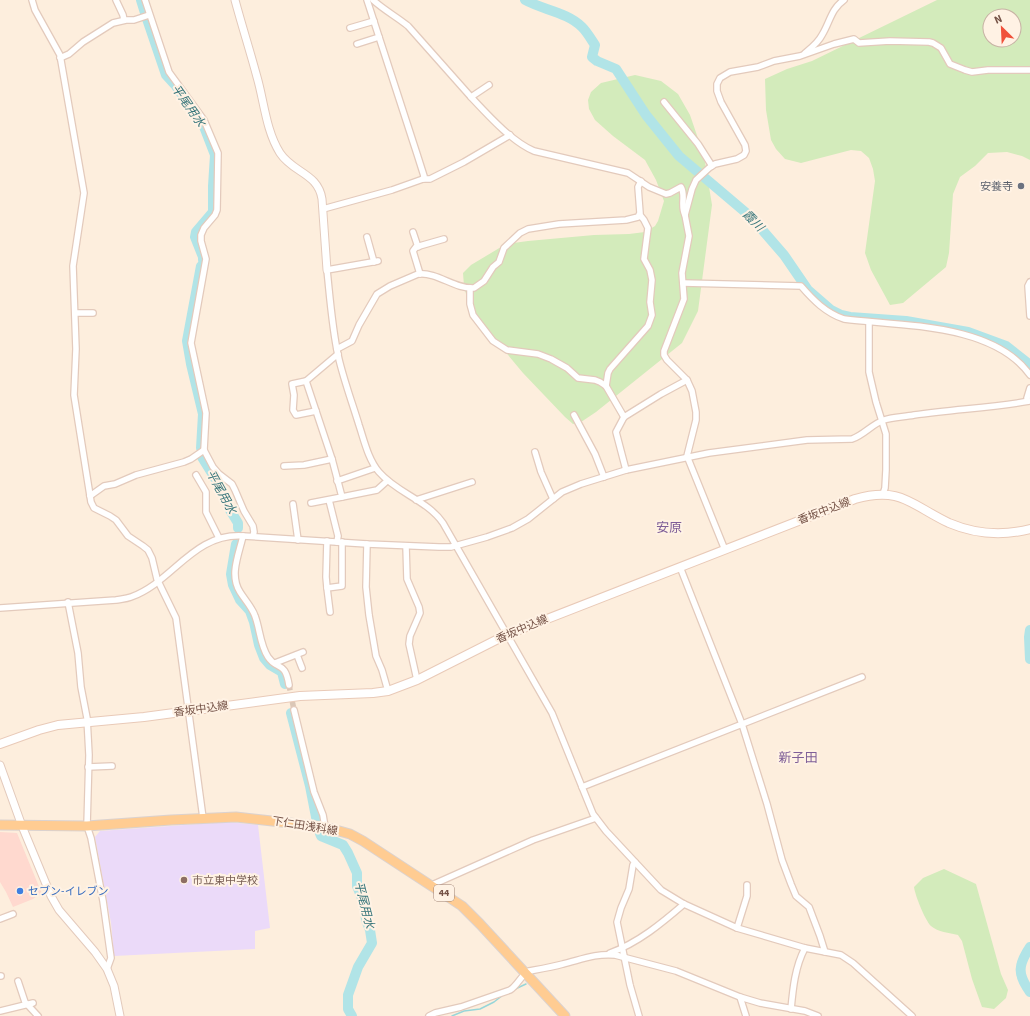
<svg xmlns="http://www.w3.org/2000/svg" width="1030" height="1016" font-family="'Source Sans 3','Noto Sans JP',sans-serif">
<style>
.commercial{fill:#ffd9cf}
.education{fill:#ebdaf9}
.green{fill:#d3ebbb;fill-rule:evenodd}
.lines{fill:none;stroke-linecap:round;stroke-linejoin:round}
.stream{stroke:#97d6d9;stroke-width:1.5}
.river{stroke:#b1e4e7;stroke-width:10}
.minor-tunnel{stroke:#dbc7b7;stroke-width:5.5;stroke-dasharray:5.5 3;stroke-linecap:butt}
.minor-casing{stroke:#e3cabc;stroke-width:8}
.tertiary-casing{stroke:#e3cabc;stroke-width:9}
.secondary-casing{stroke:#e9cab8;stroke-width:10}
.primary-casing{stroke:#dbd2cf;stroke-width:11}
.minor{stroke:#fff;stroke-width:5.5}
.tertiary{stroke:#fff;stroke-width:7}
.secondary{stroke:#fff;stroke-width:8}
.primary{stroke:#ffcc92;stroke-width:9}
.worship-dot{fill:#6b7280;stroke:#fff2e4;stroke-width:1.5}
.education-dot{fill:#8d6e63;stroke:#fff2e4;stroke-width:1.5}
.shop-dot{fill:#3f7fe0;stroke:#fff2e4;stroke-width:1.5}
.labels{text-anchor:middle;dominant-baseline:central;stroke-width:4;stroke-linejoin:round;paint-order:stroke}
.shield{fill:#fff2e4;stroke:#9e8175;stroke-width:1}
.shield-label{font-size:10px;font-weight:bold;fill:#745145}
.worship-label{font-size:11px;fill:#5b616d;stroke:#fff2e4;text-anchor:end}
.street-label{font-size:11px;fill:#745145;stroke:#fff2e4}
.education-label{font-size:11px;fill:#785e54;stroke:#fff2e4;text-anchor:start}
.shop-label{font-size:11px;fill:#366cbe;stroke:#fff2e4;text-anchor:start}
.water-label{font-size:12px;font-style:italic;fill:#38767b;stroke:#fff2e4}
.quarter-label{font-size:13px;fill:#7f5f98;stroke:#fff2e4}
</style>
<rect width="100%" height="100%" fill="#fdeedd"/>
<!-- commercial -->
<polygon class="commercial" points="0,832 17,833 42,894 37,896 33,899 13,907 6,892 0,882"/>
<!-- education -->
<polygon class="education" points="227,822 258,825 270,928 255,931 255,949 114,956 111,923 95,837 100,831"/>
<!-- green -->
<g class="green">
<path d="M937 0H1030V160L1022 156 1007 152 988 153 975 166 960 177 953 194 949 253 946 267 903 303 890 305 871 270 865 253 875 181 873 169 869 158 861 151 851 150 801 163 785 159 776 149 771 140 766 110 765 79 787 69 812 61ZM990 16H1014V40H990Z"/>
<polygon points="635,75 661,81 678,94 690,115 704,156 712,205 698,311 682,343 596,412 581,422 573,424 565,417 523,373 475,315 467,298 464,286 463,273 471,265 506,244 528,241 594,235 629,234 645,232 655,226 658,221 664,201 656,180 645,160 613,136 595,120 589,109 588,100 591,92 601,83"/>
<path d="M944 869 976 884 1001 974 1008 990 1006 998 994 1009 982 1007 972 979 962 941 958 935C949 933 938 932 931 926 925 920 915 895 914 887L923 878Z"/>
</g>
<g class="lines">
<!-- stream -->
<g class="stream">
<polyline points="513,990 526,984"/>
<polyline points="452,1016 464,1011 480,1009 494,1002 503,995"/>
</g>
<!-- river -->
<g class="river">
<polyline points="141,0 145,13"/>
<path d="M525 0C543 10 567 12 582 27 587 32 591 39 595 45L592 57 597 61 616 69 646 115 679 156 751 217 784 255 808 290 831 310 841 315 850 317 906 321 968 332 1006 346 1030 365"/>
<polyline points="147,19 166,75 176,86 203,124 215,155 213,186 213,212 196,232 195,237 203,257 203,260"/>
<polyline points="201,448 203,414 191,364 187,341 201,266"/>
<polyline points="202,457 223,491 230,510 238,523 238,528"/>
<polyline points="236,544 231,574 233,585 240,600 250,611 254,622 259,645 264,658 270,665 282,672 285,684"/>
<polyline points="1030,630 1029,637 1030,659"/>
<polyline points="291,713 310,786 317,822"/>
<polyline points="319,831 321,836 343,845 348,853 357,873 357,886 364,903 366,920 370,930 372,943 358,967 348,995 348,1009 352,1016"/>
<path d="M1030 947C1018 965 1017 974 1030 992"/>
</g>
<!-- minor-tunnel -->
<polyline class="minor-tunnel" points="289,685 294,710"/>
<!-- minor casing -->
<g class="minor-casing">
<g id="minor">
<polyline points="32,0 35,10 60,55 84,193 73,266 76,349 74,395 91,502 94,508 110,516 116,520 128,536 143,546 148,550 152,558 157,579 176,618 203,818"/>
<polyline points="116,0 123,15 124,20"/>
<polyline points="145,0 169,72 204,120 218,153 217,210 215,215 204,228 201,235 201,241 206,259 191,343 206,413 204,450 213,467 219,474 232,484 235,490 244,511 253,526 254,532 253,536"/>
<polyline points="367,0 417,154 424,176 423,179"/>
<path d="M373 0C384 10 397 17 408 26L471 97 489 85"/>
<polyline points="350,28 374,21"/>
<polyline points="357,44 379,37"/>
<path d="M805 53C811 48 818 43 822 35 830 22 831 9 844 0"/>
<polyline points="60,58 69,54 83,42 113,23 126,20 134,20 149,15"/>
<path d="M471 97C487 114 512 142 534 151L628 173 649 187 666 194 670 193 681 187C686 195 680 206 685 215"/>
<polyline points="664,102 698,144 712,166"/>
<polyline points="323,209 392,190 423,179 430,179 464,162 510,135"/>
<polyline points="413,232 418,247"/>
<polyline points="367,237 374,262"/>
<path d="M378 261 327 270C330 298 332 327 338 355 343 378 352 402 359 425 364 440 368 459 379 472 397 493 427 500 443 523L552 713 593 814 606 831 661 890 684 904 737 928 805 948 841 955 853 963 912 1016"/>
<polyline points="420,274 413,251 416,247 444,239"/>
<polyline points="1030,282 1028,286 1030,316"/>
<path d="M683 283 801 286C813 300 826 313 844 319 901 326 993 323 1030 375"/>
<polyline points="470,288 470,304 473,315 493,341 507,350 538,354 551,359 567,368 578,378 595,380 600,382 606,386 624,417"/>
<polyline points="75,313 93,313"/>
<polyline points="869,322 869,372 876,402 886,434 886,470 885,488 883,494"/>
<path d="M337 349 352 341 359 325 377 294 390 286 418 274C438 272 454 289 474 288L484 281 493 267 499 262 504 248 520 233 528 229 559 224 626 220 638 217 640 213 638 187 641 181"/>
<polyline points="306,381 292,384 294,395 293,410 296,415 316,411"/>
<polyline points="606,386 608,373 610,369 648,326 652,315 650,302 652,280 650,270 644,259 648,228 644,220 640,215"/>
<polyline points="1027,398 1030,388"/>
<polyline points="574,415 595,454 604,477"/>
<polyline points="535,452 541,472 553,499"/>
<polyline points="284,466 304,465 332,459"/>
<polyline points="626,470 616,432 624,417 661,394 687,380"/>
<polyline points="196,475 206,492 206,512 219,538"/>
<polyline points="337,481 375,468"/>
<polyline points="90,496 104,486 115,484 136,475 184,462 191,459 204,450"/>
<polyline points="342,497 377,490 387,481"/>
<polyline points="329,500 338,536 337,542"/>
<polyline points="416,500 472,482"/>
<polyline points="311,503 342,497 332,459 306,381 338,354"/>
<polyline points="293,504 298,540"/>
<path d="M243 536C239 554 229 575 240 592 245 600 252 607 255 616 260 629 260 645 268 657 277 671 285 660 289 685"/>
<polyline points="327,541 326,577 327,588"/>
<polyline points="367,544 366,587 369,615 376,656 382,670 388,691"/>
<polyline points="406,546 407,579 419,607 420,613 410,636 409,644 417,680"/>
<polyline points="725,550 687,456 696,420 696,412 692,391 687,380 667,360 664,355 664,351 684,299 682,273 689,236 685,215 692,189 696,180 709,168 715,164 737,159 744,155 746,151 745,145 721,102 717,91 717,84 720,78 730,72 758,67 774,61 800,56 834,44 854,39 859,43 890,41 929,42 933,43 941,48 950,64 965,70 972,72 988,70 1030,70"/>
<polyline points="680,567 742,724 767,804 782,860 791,884 796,896 809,907 820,936 825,952"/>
<polyline points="68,602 78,653 81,687 87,718 89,755 87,826 91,838 103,901 111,958 107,969"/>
<path d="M0 608 116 600C121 599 126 599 131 597 173 582 193 533 243 536L367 544 439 547H451L487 537 512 528 528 519 562 492 581 484 626 470 709 453 807 440 852 439C864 435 872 424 884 420 893 417 904 417 914 415 953 409 992 408 1030 401"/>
<polyline points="330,612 327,588 342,586 342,542"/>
<polyline points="297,655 302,668"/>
<polyline points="275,663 303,652"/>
<polyline points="294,710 314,792 323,815 325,827"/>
<polyline points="88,767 112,766"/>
<polyline points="582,787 862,677"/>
<polyline points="635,862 633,865 629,889 621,908 617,922 630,985 639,1016"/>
<polyline points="432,885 533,840 596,818"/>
<polyline points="0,919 13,914"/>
<polyline points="737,928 747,896 747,885"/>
<path d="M610 953C638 943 662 923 684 904"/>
<polyline points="0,976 1,976"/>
<polyline points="18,981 25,1002 38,1016"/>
<polyline points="740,997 746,1016"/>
<path d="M791 1009C793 988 795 967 805 948"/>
<polyline points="0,1011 33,1003"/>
<path d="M429 1016 435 1013 461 1007 510 990C518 985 521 975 529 971 540 969 552 967 563 964 580 960 596 953 615 955L676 971 740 997 760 1003 805 1011 818 1016"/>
</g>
</g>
<!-- tertiary casing -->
<g class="tertiary-casing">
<g id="tertiary">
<path d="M235 0C242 26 250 51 257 77 264 101 266 131 280 153 293 173 318 173 322 199L327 270"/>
<polyline points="0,765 22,826 51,896 59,910 95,952 107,969 114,986 120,1016"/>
</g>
</g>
<!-- secondary casing -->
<g class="secondary-casing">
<path id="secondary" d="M0 744 39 730 58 725 144 717 300 696 373 693 388 691 417 680 506 635 855 499C901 486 911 505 949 523 975 534 1003 536 1030 529"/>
</g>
<!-- primary casing -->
<g class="primary-casing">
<polyline id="primary" points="0,825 87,826 171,820 236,817 325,827 350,834 363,841 462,906 480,924 565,1016"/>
</g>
<!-- minor -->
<use href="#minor" class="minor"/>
<!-- tertiary -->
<use href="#tertiary" class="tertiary"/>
<!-- secondary -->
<use href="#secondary" class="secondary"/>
<!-- primary -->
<use href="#primary" class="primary"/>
</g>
<!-- markers -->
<circle class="worship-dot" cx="1021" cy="186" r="4"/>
<circle class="education-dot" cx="184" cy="880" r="4"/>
<circle class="shop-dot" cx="20" cy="891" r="4"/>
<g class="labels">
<!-- shield labels -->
<rect class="shield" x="434" y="885" width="20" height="16" rx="3"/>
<g class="shield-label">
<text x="444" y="893">44</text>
</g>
<!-- worship labels -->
<g class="worship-label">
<text x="1013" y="186">安養寺</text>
</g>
<!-- street labels -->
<g class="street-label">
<text transform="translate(824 511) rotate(-21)">香坂中込線</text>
<text transform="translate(522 629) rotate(-23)">香坂中込線</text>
<text transform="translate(201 709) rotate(-8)">香坂中込線</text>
<text transform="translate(305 826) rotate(9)">下仁田浅科線</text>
</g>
<!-- education labels -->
<g class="education-label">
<text x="192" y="880">市立東中学校</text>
</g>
<!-- shop labels -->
<g class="shop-label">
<text x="28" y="891">セブン-イレブン</text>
</g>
<!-- water labels -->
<g class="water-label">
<text transform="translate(188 106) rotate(55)">平尾用水</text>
<text transform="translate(753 221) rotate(45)">霞川</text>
<text transform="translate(221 492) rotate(61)">平尾用水</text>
<text transform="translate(364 905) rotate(76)">平尾用水</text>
</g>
<!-- quarter labels -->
<g class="quarter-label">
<text x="669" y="528">安原</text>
<text x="798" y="758">新子田</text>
</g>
</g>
<!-- north arrow -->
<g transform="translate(1002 28) rotate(336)"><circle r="19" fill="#fff2e4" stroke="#c7b2a4"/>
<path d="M0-3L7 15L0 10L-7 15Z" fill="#f0513a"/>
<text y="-6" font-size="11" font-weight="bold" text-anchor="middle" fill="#745145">N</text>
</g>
</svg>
